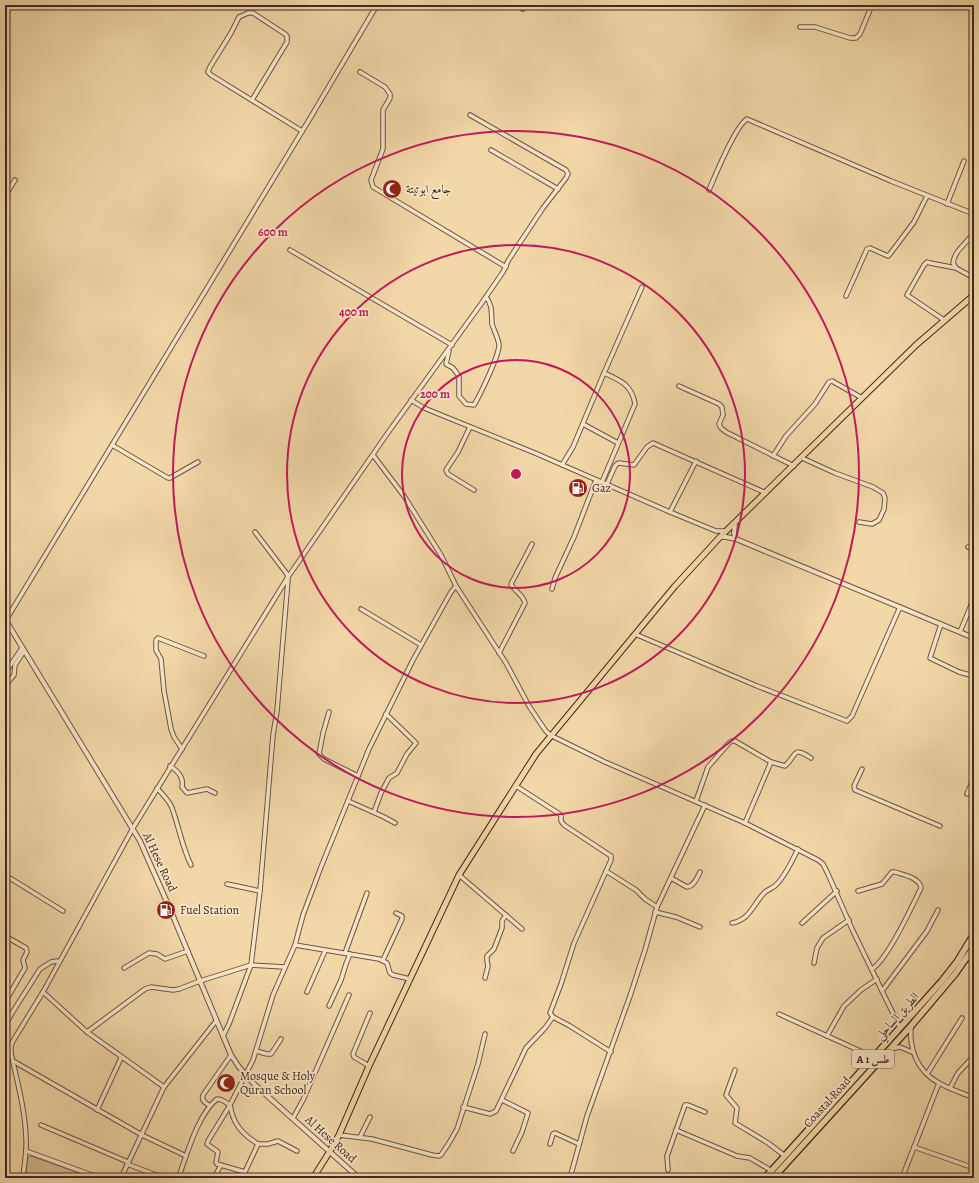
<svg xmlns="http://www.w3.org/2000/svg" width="979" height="1183" font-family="Alegreya,Amiri,serif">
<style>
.green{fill:#d4b992;stroke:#8a7158}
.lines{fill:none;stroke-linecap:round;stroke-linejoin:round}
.minor-casing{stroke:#6d5442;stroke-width:5.5}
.tertiary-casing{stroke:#6d5442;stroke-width:6}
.primary-casing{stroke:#41291f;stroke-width:7}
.trunk-casing{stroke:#41291f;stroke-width:8}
.minor{stroke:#f7e5c7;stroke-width:3.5}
.tertiary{stroke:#f7e5c7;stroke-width:4}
.primary{stroke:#f2d7a9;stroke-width:5}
.trunk{stroke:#f2d7a9;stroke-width:5.5}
.ring{fill:none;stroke:#c2185b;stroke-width:2}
.labels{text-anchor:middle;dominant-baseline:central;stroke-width:3.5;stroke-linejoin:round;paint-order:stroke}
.shield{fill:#f7e5c7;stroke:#786151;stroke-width:1}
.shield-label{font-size:11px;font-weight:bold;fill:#41291f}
.poi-label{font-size:12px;fill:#41291f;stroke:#f7e5c7;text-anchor:start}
.street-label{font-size:12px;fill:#41291f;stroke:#f7e5c7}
.centre{fill:#c2185b;stroke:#f7e5c7;stroke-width:2}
.ring-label{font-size:12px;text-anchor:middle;font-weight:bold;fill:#c2185b;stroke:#f7e5c7;stroke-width:3.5;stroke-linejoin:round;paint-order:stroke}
</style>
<rect width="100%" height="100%" fill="#f2d7a9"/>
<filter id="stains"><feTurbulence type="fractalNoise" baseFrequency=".005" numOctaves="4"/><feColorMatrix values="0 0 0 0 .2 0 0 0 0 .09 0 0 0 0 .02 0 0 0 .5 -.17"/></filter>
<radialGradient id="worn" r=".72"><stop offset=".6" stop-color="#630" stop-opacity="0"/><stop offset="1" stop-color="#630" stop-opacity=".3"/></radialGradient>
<!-- green -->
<polygon class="green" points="31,1156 93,1178 26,1178 27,1158"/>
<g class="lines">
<!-- minor casing -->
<g class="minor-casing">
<g id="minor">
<polyline points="516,5 523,9"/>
<polyline points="800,27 815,27 850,38 856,38 860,34 872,5"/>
<polyline points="360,72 385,87 390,94 390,98 383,110 383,149 371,180 373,187 506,267"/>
<polyline points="252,100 287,42 287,36 285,34 253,13 248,13 239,17 231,33 210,67 208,72 211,75 302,131"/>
<polyline points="491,150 558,189"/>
<path d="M709 190C715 176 735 126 747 119L891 181 974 214"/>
<polyline points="5,196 15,180"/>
<polyline points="947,204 964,161"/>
<polyline points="290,250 452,345"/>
<path d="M956 268 953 263C955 249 967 244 974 232"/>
<polyline points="846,296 867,249 870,248 888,256 890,254 914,222 927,196"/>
<polyline points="944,320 907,295 924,265 927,262 930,263 956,268 974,278"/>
<path d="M449 351 446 364 453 368 459 376V396L466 404 474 405C480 395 499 356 499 345 498 337 494 331 492 324 491 313 493 306 486 297"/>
<polyline points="679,386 719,404 722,407 723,415 719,424 721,428 726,432 794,466"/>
<polyline points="411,400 424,408 451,419 535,453 670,512 716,531 725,531"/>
<polyline points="583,424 618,443"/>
<polyline points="470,427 458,452 446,470 448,474 474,490"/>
<polyline points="112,445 168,478 170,478 198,462"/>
<polyline points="373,455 404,496 441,555 456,586 506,663 529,706 545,730 550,735 605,762 745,823 818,860 823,864 828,874 852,929 900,1028"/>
<polyline points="773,456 786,436 815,404 829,382 832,381 862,398"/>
<polyline points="802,458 835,473 873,487 883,493 885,498 884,509 879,520 872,524 859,522"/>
<polyline points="562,465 573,447 604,373"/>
<path d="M602 482 635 404C632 385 620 380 604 373L642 287"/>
<polyline points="607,484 615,466 617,464 619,463 634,465 647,447 653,443 766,493"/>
<polyline points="670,512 696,461"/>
<polyline points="968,547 974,550"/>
<polyline points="552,589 555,578 574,537 596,480"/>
<polyline points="361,609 421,645"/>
<polyline points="5,619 9,615 312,115 377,5"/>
<polyline points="941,624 930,658 959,672 974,676"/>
<polyline points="960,632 974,598"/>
<polyline points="635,634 757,686 847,721 852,716 900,607"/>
<path d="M499 653 525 603C523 594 514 591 511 584L532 544"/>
<polyline points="5,673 22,648"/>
<polyline points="5,686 14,675 15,665 24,651"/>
<polyline points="329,712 323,733 319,754 324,759 358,776"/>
<polyline points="182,749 174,737 171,729 164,691 161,659 156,650 156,640 158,638 204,656"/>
<path d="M771 762 785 766C798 754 792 746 811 758"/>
<path d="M170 766C178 771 184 778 182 787L187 793 207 789 215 793"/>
<polyline points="862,769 854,786 855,790 940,826"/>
<polyline points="516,786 561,815 561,821 564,825 611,856 611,860 574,943 561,984 550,1013 553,1017 570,1026 611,1052"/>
<path d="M157 788C162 794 169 800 172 808 179 827 182 847 191 865"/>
<polyline points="967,794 974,777"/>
<polyline points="348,801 384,817 395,823"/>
<polyline points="696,801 708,767 729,743 732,741 735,741 771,762 745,823"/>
<polyline points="374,812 381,793 389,778 397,773 407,754 416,743 386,714"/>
<polyline points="606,871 636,890 645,899 657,907"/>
<polyline points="5,875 63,911"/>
<polyline points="459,875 522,929"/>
<path d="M671 878 687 887C694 886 697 878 700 872"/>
<polyline points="227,884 260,891"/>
<path d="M858 891 882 884 892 872H895C904 875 920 878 921 888 912 906 888 959 872 969"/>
<polyline points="655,912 676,917 700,927"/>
<path d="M732 923C750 920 753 904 765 892 768 890 772 888 775 886 785 877 792 861 798 849"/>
<polyline points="802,923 837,891"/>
<polyline points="5,936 26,948 27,952 23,960 25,968 5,1002"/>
<polyline points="295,945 379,959 387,963 390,973 393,975 410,979"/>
<polyline points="345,953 367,893"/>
<polyline points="383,960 402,919 402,916 396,913"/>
<polyline points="814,963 817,948 823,938 849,920"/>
<polyline points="124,968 149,953 157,954 165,959 188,951"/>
<polyline points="485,978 488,966 487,961 487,956 494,949 502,928 502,921 506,915"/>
<polyline points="882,991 927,931 938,910"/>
<polyline points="43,992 87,1032 164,1087"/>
<polyline points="307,992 325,951"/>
<polyline points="329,1006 341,980 346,964 350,954"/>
<polyline points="779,1014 858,1050 873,1058"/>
<polyline points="5,1026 12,1013 40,969 51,962 57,961 59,962"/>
<path d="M911 1027C909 1050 918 1072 939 1083 949 1089 963 1093 974 1098"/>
<polyline points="87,1032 145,989 151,987 173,990 179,989 200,981 251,965 285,967"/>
<polyline points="223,1036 229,1024 251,965 260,891 273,735 277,711 288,580 287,574 255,532"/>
<polyline points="827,1036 844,1006 861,990 877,979"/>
<polyline points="890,1049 900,1047 912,1052"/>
<polyline points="256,1051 267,1054 271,1054 281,1039"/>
<polyline points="13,1061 142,1135 186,1156"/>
<polyline points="369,1066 354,1057 353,1054 370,1013"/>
<polyline points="735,1070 726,1095 737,1108 735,1123 768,1143 785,1156"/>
<polyline points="927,1074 962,1018"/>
<polyline points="950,1088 958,1073 974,1056"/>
<polyline points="502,1100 528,1113 522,1132 513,1151"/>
<path d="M210 1106C206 1103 201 1101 203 1095L231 1055"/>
<polyline points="463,1107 490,1114 496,1111 526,1048 545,1028 553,1017"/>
<polyline points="97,1110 121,1058"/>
<polyline points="293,1118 303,1100 349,995"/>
<polyline points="41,1125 128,1162"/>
<polyline points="676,1130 737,1156 750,1158 772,1171"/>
<polyline points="339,1135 372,1139 432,1155 439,1156 441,1155 449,1143 457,1129 478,1064 485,1034"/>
<polyline points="360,1137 370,1117"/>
<polyline points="550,1144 553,1134 555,1133 579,1144"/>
<polyline points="914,1147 974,1168"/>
<polyline points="26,1151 100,1178"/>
<polyline points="127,1164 164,1178"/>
<polyline points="668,1170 667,1156 685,1105 688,1105 705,1112"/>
<polyline points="245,1172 217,1164 216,1162 218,1152 207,1144 208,1141 230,1105 253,1060 273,995 295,945 303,915 321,867 369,749 413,660 451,592 456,586"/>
<path d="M179 1176C187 1154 198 1114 217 1099L222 1100 230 1105C233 1124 242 1134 258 1144H268L278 1141 297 1151"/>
<path d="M23 1178C24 1165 27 1151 26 1138 25 1109 17 1081 11 1053V1046L13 1041 43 992 133 828 288 577 387 434 481 304 503 272 508 261 517 247 543 208 566 178 568 174 566 170 470 115"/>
<polyline points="121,1178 164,1087 216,1021"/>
<polyline points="169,1178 179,1176 186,1178"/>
<polyline points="214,1178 221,1165"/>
<polyline points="248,1178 246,1176 245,1172 258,1144"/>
<polyline points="570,1178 587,1116 630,996 645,950 657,907 705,805"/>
<polyline points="902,1178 939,1083"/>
</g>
</g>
<!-- tertiary casing -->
<g class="tertiary-casing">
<g id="tertiary">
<polyline points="735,523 734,533 736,539"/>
<polyline points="720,537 726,537 736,539 974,638"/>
<polyline points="5,619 140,841 170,909 231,1055 239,1067 254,1084 359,1178"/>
</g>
</g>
<!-- primary casing -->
<g class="primary-casing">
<polyline id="primary" points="313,1178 330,1151 339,1135 369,1066 459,875 536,754 675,586 720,537 916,345 974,295"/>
</g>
<!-- trunk casing -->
<g class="trunk-casing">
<g id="trunk">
<polyline points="765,1178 942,981 957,962 974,934"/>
<polyline points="773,1178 911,1026 955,974 974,947"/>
</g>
</g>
<!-- minor -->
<use href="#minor" class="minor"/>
<!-- tertiary -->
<use href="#tertiary" class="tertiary"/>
<!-- primary -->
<use href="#primary" class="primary"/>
<!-- trunk -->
<use href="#trunk" class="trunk"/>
</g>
<!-- distance rings -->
<g class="ring">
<circle cx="516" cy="474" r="114"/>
<circle cx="516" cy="474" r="229"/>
<circle cx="516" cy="474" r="343"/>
</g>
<!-- icons -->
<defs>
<g id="mosque-disc" transform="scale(1)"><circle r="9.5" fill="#8f2418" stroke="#f7e5c7"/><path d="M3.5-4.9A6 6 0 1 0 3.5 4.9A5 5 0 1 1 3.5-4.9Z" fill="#fff"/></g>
<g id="fuel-disc" transform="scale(1)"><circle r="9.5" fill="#8f2418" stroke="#f7e5c7"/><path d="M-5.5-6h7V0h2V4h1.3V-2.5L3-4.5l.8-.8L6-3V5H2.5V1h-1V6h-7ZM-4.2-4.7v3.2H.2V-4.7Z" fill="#fff"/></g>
</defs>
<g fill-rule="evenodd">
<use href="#mosque-disc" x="392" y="189"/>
<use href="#fuel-disc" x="578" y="488"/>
<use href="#fuel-disc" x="166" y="910"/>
<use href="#mosque-disc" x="226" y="1083"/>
</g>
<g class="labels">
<!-- shield labels -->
<rect class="shield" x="852" y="1050" width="42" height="18" rx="3"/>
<g class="shield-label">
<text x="873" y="1059">A 1 طس</text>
</g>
<!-- poi labels -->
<g class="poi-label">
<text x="406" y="189">جامع ابوتيتة</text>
<text x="592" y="488">Gaz</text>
<text x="180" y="910">Fuel Station</text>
<text x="240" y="1076">Mosque &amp; Holy<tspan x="240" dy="14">Quran School</tspan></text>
</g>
<!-- street labels -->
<g class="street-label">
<text transform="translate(160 862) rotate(65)">Al Hese Road</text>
<text transform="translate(897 1016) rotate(-48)">الطريق الساحلي</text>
<text transform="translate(827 1102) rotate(-48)">Coastal Road</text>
<text transform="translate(331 1139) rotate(42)">Al Hese Road</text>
</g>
</g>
<circle cx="516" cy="474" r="6" class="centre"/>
<g class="ring-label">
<text x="273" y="236">600 m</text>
<text x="354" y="316">400 m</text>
<text x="435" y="398">200 m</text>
</g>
<!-- margin -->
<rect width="979" height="1183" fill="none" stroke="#f2d7a9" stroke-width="20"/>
<rect x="6" y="6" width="967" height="1171" fill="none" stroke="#41291f" stroke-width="2"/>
<rect x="10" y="10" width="959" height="1163" fill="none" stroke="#41291f"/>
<rect width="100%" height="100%" filter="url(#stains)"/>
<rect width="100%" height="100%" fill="url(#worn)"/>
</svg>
